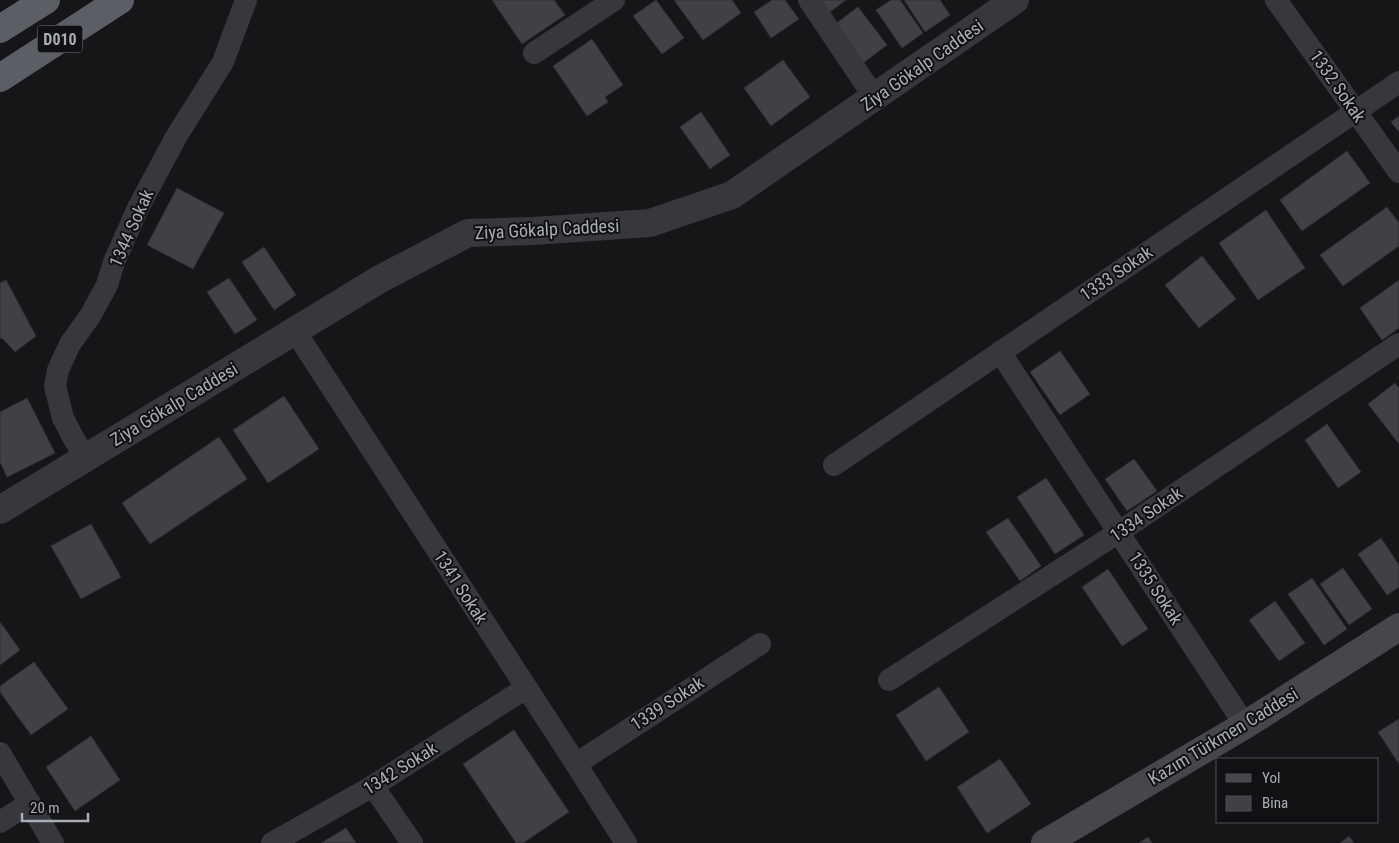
<svg xmlns="http://www.w3.org/2000/svg" width="1399" height="843" font-family="'Roboto Condensed',sans-serif">
<style>
.building{fill:#404145;stroke:#303034}
.lines{fill:none;stroke-linecap:round;stroke-linejoin:round}
.minor{stroke:#37383d;stroke-width:22}
.tertiary{stroke:#37383d;stroke-width:28}
.secondary{stroke:#45474d;stroke-width:28}
.trunk{stroke:#5b5e65;stroke-width:28}
.labels{text-anchor:middle;dominant-baseline:central;stroke-width:4;stroke-linejoin:round;paint-order:stroke}
.shield{fill:#111113;stroke:#7b7e86;stroke-width:1}
.shield-label{font-size:16px;font-weight:bold;fill:#a8adb8}
.street-label{font-size:18px;fill:#a8adb8;stroke:#111113}
</style>
<rect width="100%" height="100%" fill="#161618"/>
<!-- building -->
<g class="building">
<polygon points="492,0 554,0 565,15 522,44"/>
<polygon points="656,0 684,38 662,54 633,16"/>
<polygon points="674,0 732,0 741,13 703,40"/>
<polygon points="772,0 785,0 799,19 771,38 754,12"/>
<polygon points="817,0 846,0 827,14"/>
<polygon points="891,0 900,0 923,33 902,48 876,10"/>
<polygon points="904,0 940,0 950,15 925,32"/>
<polygon points="858,7 887,45 863,63 834,25"/>
<polygon points="592,39 623,85 605,97 608,102 587,116 553,66"/>
<polygon points="783,60 810,97 771,126 744,88"/>
<polygon points="701,112 730,155 710,169 680,127"/>
<polygon points="1399,116 1399,132 1391,122"/>
<polygon points="1347,151 1370,183 1302,231 1280,200"/>
<polygon points="177,188 224,213 193,269 147,245"/>
<polygon points="1387,207 1399,223 1399,246 1343,286 1320,255"/>
<polygon points="1266,210 1305,268 1258,300 1219,243"/>
<polygon points="264,247 296,295 274,310 242,262"/>
<polygon points="1202,256 1236,299 1199,328 1165,285"/>
<polygon points="229,278 257,320 235,334 207,292"/>
<polygon points="6,280 36,336 15,352 3,339 0,338 0,283"/>
<polygon points="1399,280 1399,328 1382,340 1360,308"/>
<polygon points="1060,351 1090,394 1060,415 1030,372"/>
<polygon points="1395,383 1399,388 1399,444 1368,404"/>
<polygon points="284,396 319,449 268,483 233,430"/>
<polygon points="27,398 55,453 7,477 0,462 0,412"/>
<polygon points="1327,424 1361,472 1338,488 1305,440"/>
<polygon points="219,437 247,479 150,544 122,503"/>
<polygon points="1134,459 1157,491 1127,511 1105,479"/>
<polygon points="1046,478 1084,535 1055,554 1017,497"/>
<polygon points="1008,518 1041,566 1020,581 986,532"/>
<polygon points="91,524 121,577 81,599 51,546"/>
<polygon points="1381,538 1399,565 1399,587 1387,595 1358,554"/>
<polygon points="1343,568 1372,609 1349,625 1320,584"/>
<polygon points="1108,569 1148,629 1122,646 1082,587"/>
<polygon points="1312,578 1347,629 1324,645 1288,594"/>
<polygon points="1275,601 1305,643 1279,661 1249,620"/>
<polygon points="0,622 20,650 0,665"/>
<polygon points="34,662 68,709 31,735 0,692 0,686"/>
<polygon points="939,687 969,732 926,761 896,715"/>
<polygon points="1399,719 1399,764 1378,732"/>
<polygon points="514,730 569,812 523,843 516,843 463,764"/>
<polygon points="91,736 120,780 75,811 46,767"/>
<polygon points="1000,759 1031,804 987,833 957,787"/>
<polygon points="346,828 356,843 321,843"/>
<polygon points="1349,836 1354,843 1340,843"/>
<polygon points="1148,837 1152,843 1139,843"/>
</g>
<g class="lines">
<!-- minor -->
<g class="minor">
<polyline points="809,0 875,98"/>
<polyline points="1276,0 1399,172"/>
<polyline points="534,53 614,0"/>
<polyline points="295,331 576,764 626,843"/>
<polyline points="1000,352 1245,725"/>
<polyline points="86,458 74,439 63,418 55,386 58,370 70,344 90,316 107,285 114,262 138,208 176,137 223,62 246,0"/>
<polyline points="834,465 1399,82"/>
<polyline points="889,680 1119,532 1399,344"/>
<polyline points="0,753 53,843"/>
<polyline points="576,764 760,644"/>
<polyline points="373,786 412,843"/>
<polyline points="0,822 30,803"/>
<polyline points="272,843 373,786 526,688"/>
</g>
<!-- tertiary -->
<polyline class="tertiary" points="0,510 380,279 468,233 533,231 650,223 732,195 1015,0"/>
<!-- secondary -->
<polyline class="secondary" points="1045,843 1245,725 1399,627"/>
<!-- trunk -->
<g class="trunk">
<polyline points="0,29 46,0"/>
<polyline points="0,78 120,0"/>
</g>
</g>
<g class="labels">
<!-- shield labels -->
<rect class="shield" x="37.5" y="25.5" width="45" height="27" rx="4"/>
<g class="shield-label">
<text x="60" y="39">D010</text>
</g>
<!-- street labels -->
<g class="street-label">
<text transform="translate(922 65) rotate(-35)">Ziya Gökalp Caddesi</text>
<text transform="translate(1338 86) rotate(55)">1332 Sokak</text>
<text transform="translate(131 228) rotate(-66)">1344 Sokak</text>
<text transform="translate(547 229) rotate(-3)">Ziya Gökalp Caddesi</text>
<text transform="translate(1116 273) rotate(-34)">1333 Sokak</text>
<text transform="translate(174 404) rotate(-31)">Ziya Gökalp Caddesi</text>
<text transform="translate(1146 514) rotate(-34)">1334 Sokak</text>
<text transform="translate(461 587) rotate(57)">1341 Sokak</text>
<text transform="translate(1156 588) rotate(57)">1335 Sokak</text>
<text transform="translate(667 703) rotate(-33)">1339 Sokak</text>
<text transform="translate(1223 736) rotate(-31)">Kazım Türkmen Caddesi</text>
<text transform="translate(400 768) rotate(-32)">1342 Sokak</text>
</g>
</g>
<!-- legend -->
<rect x="1216" y="758" width="162" height="65" fill="#111113" stroke="#4d4f55"/>
<rect x="1226" y="774" width="25" height="8" fill="#45474d" stroke="#4d4f55"/>
<text x="1262" y="783" font-size="15" fill="#a8adb8">Yol</text>
<rect x="1226" y="796" width="25" height="15" fill="#404145" stroke="#4d4f55"/>
<text x="1262" y="808" font-size="15" fill="#a8adb8">Bina</text>
<!-- scale -->
<path d="M22 813v8h66v-8" fill="none" stroke="#a8adb8" stroke-width="2.5"/>
<text x="30" y="813" font-size="15" fill="#a8adb8" stroke="#111113" stroke-width="4" paint-order="stroke">20 m</text>
</svg>
